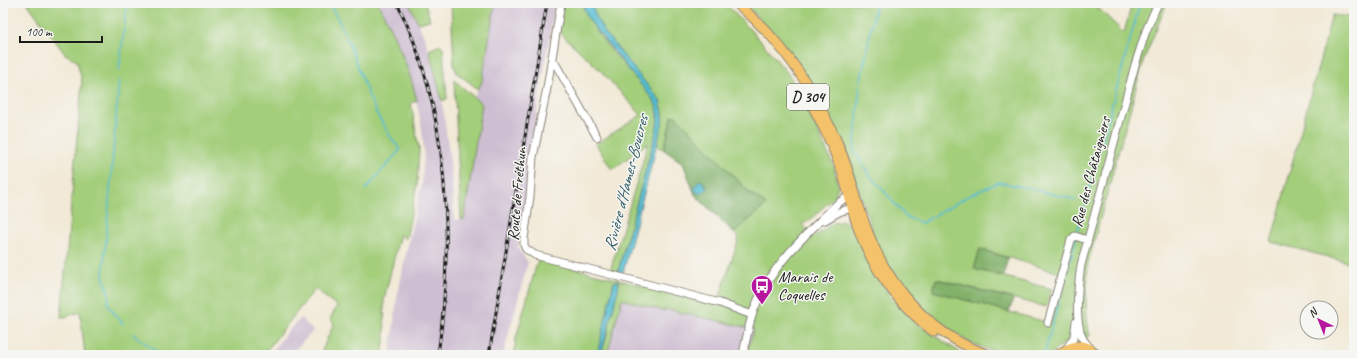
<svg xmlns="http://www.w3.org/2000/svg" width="1357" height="358" font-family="Caveat,sans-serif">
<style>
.industrial{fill:#cebed1}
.green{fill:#a3ce7a;stroke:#60754b;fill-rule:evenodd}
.forest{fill:#82b16a;stroke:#4f6643}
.water{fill:#55bdd2;stroke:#386c77}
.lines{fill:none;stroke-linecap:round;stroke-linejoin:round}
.stream{stroke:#55bdd2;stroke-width:1.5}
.minor-casing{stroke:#878279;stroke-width:9}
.major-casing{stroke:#878279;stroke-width:11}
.minor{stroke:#fff;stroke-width:7}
.major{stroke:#f3c26a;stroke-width:9}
.rail-casing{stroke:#1c1c1c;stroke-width:3}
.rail{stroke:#f6f6f2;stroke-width:1.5;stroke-dasharray:4.5;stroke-linecap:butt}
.labels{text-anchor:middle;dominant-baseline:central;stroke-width:3;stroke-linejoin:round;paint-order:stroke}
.shield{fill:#f6f6f2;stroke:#5d5d5c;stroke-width:1}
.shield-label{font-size:15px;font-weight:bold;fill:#1c1c1c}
.street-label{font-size:16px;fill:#1c1c1c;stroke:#f6f6f2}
.poi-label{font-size:16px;fill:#1c1c1c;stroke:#f6f6f2;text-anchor:start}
.water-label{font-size:17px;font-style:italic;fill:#335c65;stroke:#f6f6f2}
</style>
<rect width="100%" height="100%" fill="#f6f6f2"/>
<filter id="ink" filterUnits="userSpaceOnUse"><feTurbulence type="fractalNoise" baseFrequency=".025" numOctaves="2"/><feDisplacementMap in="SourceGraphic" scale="8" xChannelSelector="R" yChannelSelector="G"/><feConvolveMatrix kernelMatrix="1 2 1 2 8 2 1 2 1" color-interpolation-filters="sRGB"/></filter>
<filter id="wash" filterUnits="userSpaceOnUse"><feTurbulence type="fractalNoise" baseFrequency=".012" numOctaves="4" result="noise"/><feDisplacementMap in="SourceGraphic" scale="16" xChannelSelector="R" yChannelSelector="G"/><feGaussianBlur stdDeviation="0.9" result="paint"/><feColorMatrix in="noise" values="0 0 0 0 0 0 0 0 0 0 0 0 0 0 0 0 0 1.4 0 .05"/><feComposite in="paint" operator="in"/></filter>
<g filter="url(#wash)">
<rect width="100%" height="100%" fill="#f2e9d6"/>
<!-- industrial -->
<g class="industrial">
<polygon points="378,3 409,3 425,39 441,94 450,160 454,219 460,220 482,104 474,96 482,82 495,3 555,3 531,147 527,188 518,248 528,262 503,355 390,355 397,298 411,230 422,183 424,153 422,128 412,81 398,44"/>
<polygon points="622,299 664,311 665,309 754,329 746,355 607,355"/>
<polygon points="301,318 313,331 290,355 269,355 288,331"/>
</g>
<!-- green -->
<g class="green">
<path d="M27 3H378C394 35 409 66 417 101L411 103 419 149 417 186 406 239 400 234 384 300 385 338 382 355H320L334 323 330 319 337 306 315 289 263 355H85L80 312 61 318 82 81 77 61 65 54Z"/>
<polygon points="409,3 425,3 430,20 418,23"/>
<polygon points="451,3 495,3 482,82 478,89 457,73 454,66"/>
<path d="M563 3H582C593 33 617 56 637 80 642 86 655 100 657 107 660 115 657 124 656 132L618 272 610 271 648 144H646L612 170 596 144 641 115 600 70 558 31Z"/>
<polygon points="591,3 725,3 760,40 789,75 801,96 834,166 838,186 835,196 809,221 802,224 814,237 833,223 844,221 854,228 868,262 892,299 917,324 961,353 967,355 746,355 754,329 665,309 664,311 622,299 607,355 601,355 609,328 614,282 597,355 514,355 516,338 538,259 717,305 739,238 734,233 766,205 759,199 750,193 675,116 672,116 664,150 657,145 663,117 663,113 660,101 605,33 598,21"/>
<path d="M744 3H1093L1124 33 1132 3H1167L1144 59 1088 263C1087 288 1084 312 1090 336L1065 342 1050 355H1007L986 349 969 342 944 328 925 312 912 298 891 271 879 251 846 153 773 33ZM980 249 1063 274 1050 323 933 291 937 279 1046 307 1052 289 974 269Z"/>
<polygon points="1332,15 1354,17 1354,264 1271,242"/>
<polygon points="440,45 443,47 447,99 442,101 429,50"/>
<polygon points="454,80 482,104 464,219 461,220"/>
</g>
<!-- forest -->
<g class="forest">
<polygon points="672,116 676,116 750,193 759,199 766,205 734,233 695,195 683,163 664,150"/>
<polygon points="980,249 1008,258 1003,276 974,269"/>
<polygon points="936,279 1013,299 1009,312 933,291"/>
</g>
<!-- water -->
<g class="water">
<path d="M582 3H591L598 21 605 33 657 97 660 101 663 113 662 125 623 273 618 272 656 132C658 121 660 111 654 101L597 30 588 18Z"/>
<path d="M700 180 704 183 707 189 699 194 695 191C693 187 697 183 700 180Z"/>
<polygon points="619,281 618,290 601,355 597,355 614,282"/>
</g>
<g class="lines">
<!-- stream -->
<g class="stream">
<polyline points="328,3 337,17 350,46 368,94 377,114 390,136 400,150 366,189"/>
<polyline points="876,3 860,85 854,151 870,176 885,192 906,217 922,223 968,196 999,182 1032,189 1076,200"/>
<polyline points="119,71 127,3"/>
<polyline points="119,80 103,276 109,293 108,305 123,324"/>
<polyline points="1077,233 1140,3"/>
<polyline points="133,334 161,355"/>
<polyline points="1044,355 1076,239"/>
</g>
</g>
</g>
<g filter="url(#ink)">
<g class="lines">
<!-- minor casing -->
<g class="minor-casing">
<g id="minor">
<polyline points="561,3 547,88 533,157 530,197 524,239 524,245 526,249 535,255 720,303 752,315"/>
<polyline points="551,62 555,63 597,137"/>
<polyline points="825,220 839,212 855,207"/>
<polyline points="1048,323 1071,240 1075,236 1087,240"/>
<polyline points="1067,348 1074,337 1076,322"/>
<path d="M1091 349C1088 345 1084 342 1082 337 1074 318 1078 285 1081 265L1135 65 1146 31 1158 3"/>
<path d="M743 355C746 339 749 322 755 307 772 264 805 236 837 204L844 199 854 195"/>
</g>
</g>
<!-- major casing -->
<g class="major-casing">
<g id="major">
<path d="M736 3C781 39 815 91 838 144 851 174 857 205 869 235 890 289 934 338 990 355"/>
<path d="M812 105C824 127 834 149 842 172 848 189 851 207 857 225 872 269 898 304 934 332"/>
<path d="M1058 355C1071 345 1085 341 1097 355"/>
</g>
</g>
<!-- minor -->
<use href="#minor" class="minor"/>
<!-- major -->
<use href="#major" class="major"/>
<!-- rail casing -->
<g class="rail-casing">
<g id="rail">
<path d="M397 3C450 109 454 240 438 355"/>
<polyline points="489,355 547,3"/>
</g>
</g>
<!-- rail -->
<use href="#rail" class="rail"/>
</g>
</g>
<!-- icons -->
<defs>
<g id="bus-pin" transform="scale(1.15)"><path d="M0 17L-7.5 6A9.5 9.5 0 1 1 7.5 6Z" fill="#b5179e" stroke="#f6f6f2"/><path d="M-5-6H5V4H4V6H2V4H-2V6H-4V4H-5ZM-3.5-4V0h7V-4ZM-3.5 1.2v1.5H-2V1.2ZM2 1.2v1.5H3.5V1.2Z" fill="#fff"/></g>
</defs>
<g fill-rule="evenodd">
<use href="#bus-pin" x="762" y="286"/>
</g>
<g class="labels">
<!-- shield labels -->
<rect class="shield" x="787" y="84" width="42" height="26" rx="3"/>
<g class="shield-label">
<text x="808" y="97">D 304</text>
</g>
<!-- street labels -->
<g class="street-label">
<text transform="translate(1091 172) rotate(-75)">Rue des Châtaigniers</text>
<text transform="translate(517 194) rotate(-85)">Route de Fréthun</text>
</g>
<!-- poi labels -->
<g class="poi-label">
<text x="778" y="277">Marais de<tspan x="778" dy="18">Coquelles</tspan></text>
</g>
<!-- water labels -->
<g class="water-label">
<text transform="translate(626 183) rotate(-76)">Rivière d'Hames-Boucres</text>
</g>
</g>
<!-- margin -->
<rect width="1357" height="358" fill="none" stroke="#f6f6f2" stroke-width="16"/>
<!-- north arrow -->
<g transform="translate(1319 320) rotate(317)"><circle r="19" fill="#f6f6f2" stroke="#9f9f9c"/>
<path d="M0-3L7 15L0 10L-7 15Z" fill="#b5179e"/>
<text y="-6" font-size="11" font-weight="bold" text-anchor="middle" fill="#1c1c1c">N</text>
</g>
<!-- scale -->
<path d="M20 36v6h82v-6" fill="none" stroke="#1c1c1c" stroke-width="2"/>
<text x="26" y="36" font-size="12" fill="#1c1c1c" stroke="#f6f6f2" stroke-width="3" paint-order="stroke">100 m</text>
</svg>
